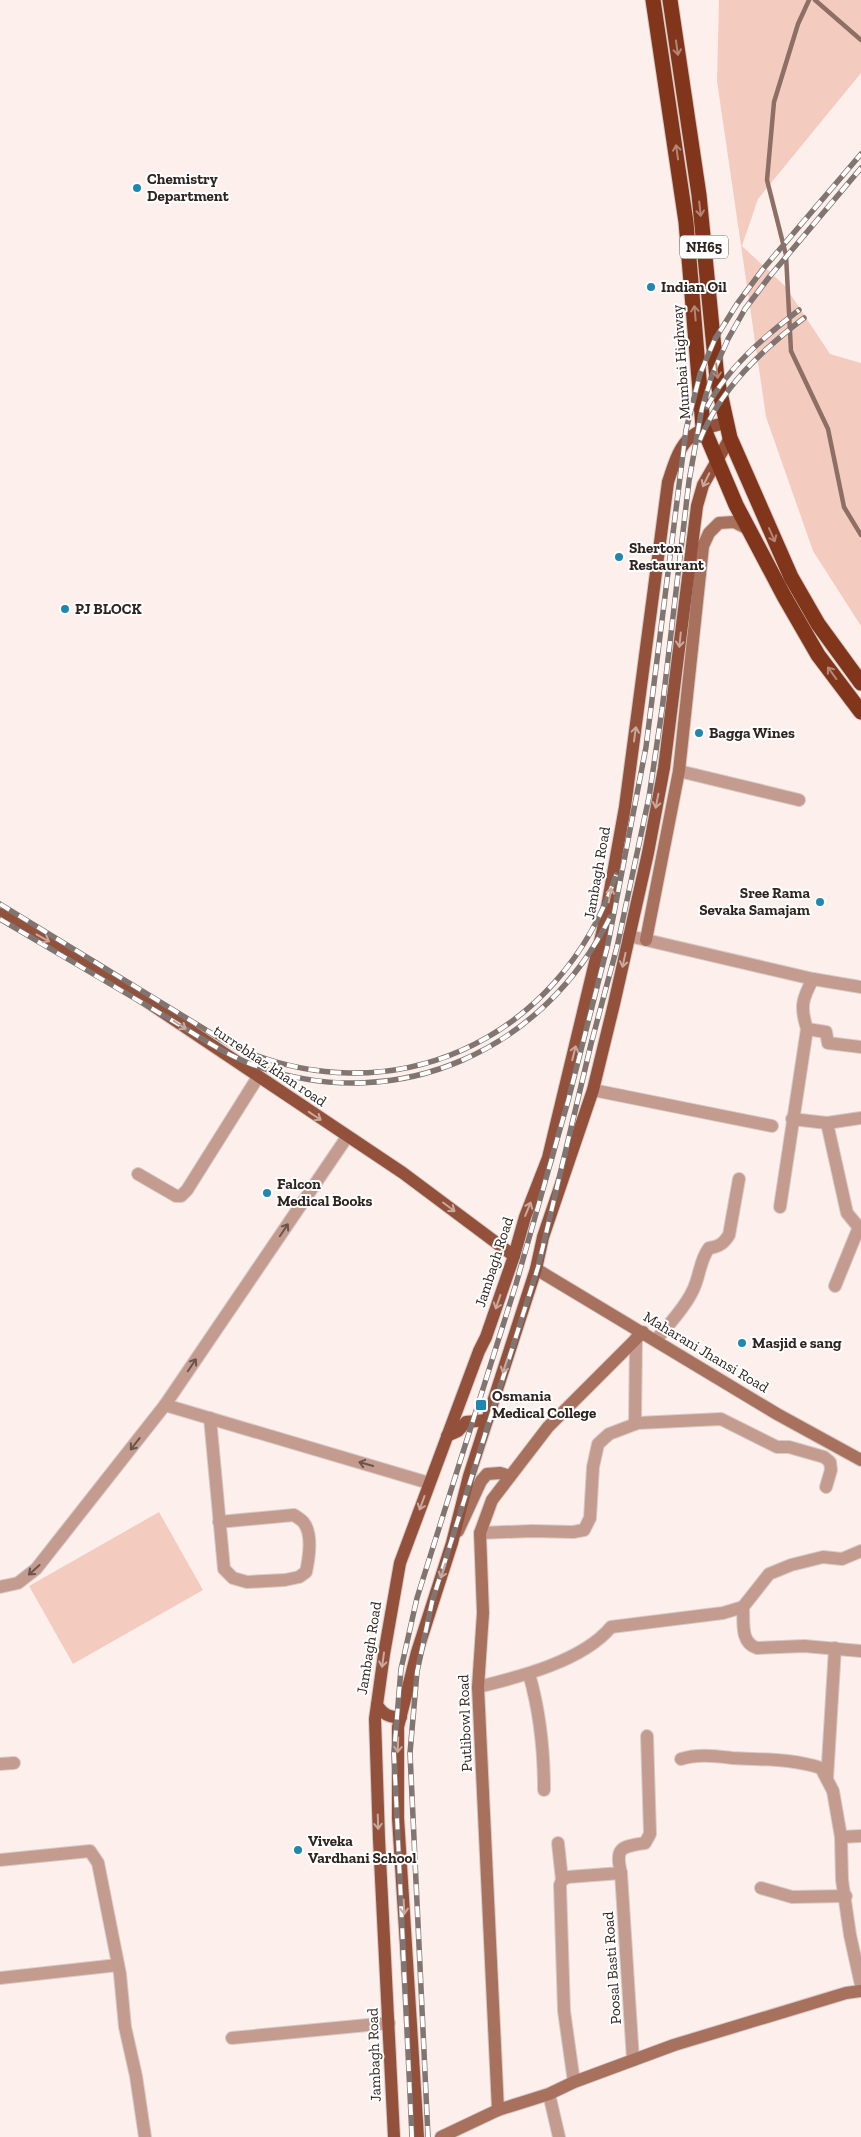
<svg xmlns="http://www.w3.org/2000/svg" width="861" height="2137" font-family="'Zilla Slab',serif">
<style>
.green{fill:#f4ccbf}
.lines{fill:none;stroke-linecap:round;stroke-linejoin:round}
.stream{stroke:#8e6f65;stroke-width:4.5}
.street-casing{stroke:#d8cbc7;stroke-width:14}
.secondary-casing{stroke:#d8cbc7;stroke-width:14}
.primary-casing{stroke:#d8cbc7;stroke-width:14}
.highway-casing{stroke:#d8cbc7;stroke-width:17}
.street{stroke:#c39c8f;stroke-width:12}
.secondary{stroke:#a8715e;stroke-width:12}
.primary{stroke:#93513b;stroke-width:12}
.highway{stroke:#81351b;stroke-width:15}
.rail-casing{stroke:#817571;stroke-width:5.5}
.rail{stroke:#fff;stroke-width:4;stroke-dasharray:11;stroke-linecap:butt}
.oneway{stroke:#b38676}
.oneway2{stroke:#c9a89d}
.oneway3{stroke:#6a544c}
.poi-dot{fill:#1f88b0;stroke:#fff;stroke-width:2}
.labels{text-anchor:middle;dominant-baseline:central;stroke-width:4;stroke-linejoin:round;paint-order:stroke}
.shield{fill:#fff;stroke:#6d6663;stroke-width:1}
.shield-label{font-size:14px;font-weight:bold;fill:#2f2420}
.poi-label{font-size:15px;font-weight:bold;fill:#2f2420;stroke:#fff;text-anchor:start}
.street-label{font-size:15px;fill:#2f2420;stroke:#fff}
</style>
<rect width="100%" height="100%" fill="#fdf0ec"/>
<!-- green -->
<g class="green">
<polygon points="719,0 861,0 861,73 758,199 742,246 785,286 830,354 861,363 861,626 813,551 766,417 717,81"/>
<polygon points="159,1512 203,1590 73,1664 29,1586"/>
</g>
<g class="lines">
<!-- stream -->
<g class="stream">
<polyline points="809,0 798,24 774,102 767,180 786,255 791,351 828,429 844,507 861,535"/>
<polyline points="815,0 861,40"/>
</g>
<!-- street casing -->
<g class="street-casing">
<g id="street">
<polyline points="679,771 799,800"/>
<polyline points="629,936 813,979 861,987"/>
<path d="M813 979C802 999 800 1007 807 1029L826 1032 828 1043 861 1047"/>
<polyline points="593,1090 772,1126"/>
<polyline points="792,1119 827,1123 861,1118"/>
<polyline points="827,1123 847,1213 861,1230"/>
<polyline points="138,1174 176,1196 181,1196 187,1190 258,1077"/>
<polyline points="780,1207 807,1029"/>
<polyline points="835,1286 859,1227"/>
<path d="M656 1340C668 1325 684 1309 692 1292 700 1278 699 1261 709 1248 719 1247 724 1243 729 1235L739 1179"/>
<polyline points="165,1405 429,1483"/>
<path d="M210 1418 224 1569 233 1578 247 1582 285 1580 299 1577 306 1572C309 1558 313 1535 304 1523 302 1520 297 1517 294 1515L219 1522"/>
<polyline points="635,1424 636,1338"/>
<polyline points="480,1533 532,1531 573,1532 584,1530 590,1518 593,1467 598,1444 609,1434 638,1423 721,1419 777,1447 789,1447 824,1457 830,1462 831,1470 826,1487"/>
<polyline points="0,1587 18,1583 36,1569 165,1405 347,1137"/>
<polyline points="743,1607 769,1574 791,1565 823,1557 842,1559 861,1551"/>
<path d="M529 1674C540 1712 544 1751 544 1790"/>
<path d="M478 1687C519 1677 583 1661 611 1627L723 1613 743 1607C744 1622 740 1643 757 1648L804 1646 861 1651"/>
<path d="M681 1759C698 1754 714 1756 732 1758 762 1760 791 1758 821 1768L833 1791 841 1837 842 1880 850 1935 861 1985"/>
<polyline points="0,1764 14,1763"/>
<polyline points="827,1779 835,1648"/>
<polyline points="841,1837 861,1836"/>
<polyline points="558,1843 562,1880"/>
<polyline points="0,1860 90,1851 98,1863 120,1974 125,2027 136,2076 145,2137"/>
<polyline points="621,1873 633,2060"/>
<polyline points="761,1888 792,1897 846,1896"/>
<polyline points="0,1978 118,1965"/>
<polyline points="232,2038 389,2023"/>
<path d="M574 2082 564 2011 560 1885 562 1880 568 1877 621 1873C615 1847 621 1847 645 1843L650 1834 647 1736"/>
<polyline points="549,2094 559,2137"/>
</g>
</g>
<!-- secondary casing -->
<g class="secondary-casing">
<g id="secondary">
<polyline points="646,940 679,771 703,546 709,533 719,523 734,522 748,529"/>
<polyline points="536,1269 777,1414 861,1460"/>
<polyline points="458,1531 481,1481 487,1474 500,1473 510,1476"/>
<polyline points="498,2110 549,2094 574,2082 674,2045 846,1993 861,1991"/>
<polyline points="441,2137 498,2110 478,1687 483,1613 480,1533 492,1500 548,1427 643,1332"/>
</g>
</g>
<!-- primary casing -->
<g class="primary-casing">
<g id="primary">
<polyline points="0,914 97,968 403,1173 514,1256"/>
<polyline points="447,1436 458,1431 466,1422 487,1420"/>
<path d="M377 1705C383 1714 389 1718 401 1717"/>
<path d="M394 2137 379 1839 375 1719 384 1654 400 1563 479 1351 486 1337 514 1256 525 1217 548 1158 603 929 625 807 668 482C680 445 685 431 725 423"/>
<polyline points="418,2137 398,1818 398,1727 417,1652 452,1543 469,1476 536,1269 543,1237 593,1090 614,1004 648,853 664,768 697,506 703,485 730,438"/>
</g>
</g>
<!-- highway casing -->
<g class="highway-casing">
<g id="highway">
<polyline points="653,0 686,222 703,427 736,505 784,596 818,655 861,712"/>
<polyline points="670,0 699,195 717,379 730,438 791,577 818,624 861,683"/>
</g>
</g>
<!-- street -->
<use href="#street" class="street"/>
<!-- secondary -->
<use href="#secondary" class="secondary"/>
<!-- primary -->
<use href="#primary" class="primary"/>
<!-- highway -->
<use href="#highway" class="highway"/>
<!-- rail casing -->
<g class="rail-casing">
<g id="rail">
<path d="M707 407C728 367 764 337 799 310"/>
<path d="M700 440C720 389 762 350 804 318"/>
<path d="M0 904 229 1044C389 1120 561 1041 616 875"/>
<path d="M0 919C54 951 108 983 163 1015 194 1033 224 1055 259 1067 400 1116 545 1049 610 917"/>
<polyline points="412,2137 394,1753 401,1669 417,1598 516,1284 568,1101 608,944 646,747 686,430 700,374 715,339 737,304 763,269 861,154"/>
<polyline points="428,2137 410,1753 417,1672 432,1602 538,1267 591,1044 617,947 649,797 662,710 689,481 702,408 712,375 728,339 745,309 770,276 861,168"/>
</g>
</g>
<!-- rail -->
<use href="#rail" class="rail"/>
</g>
<!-- one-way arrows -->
<defs><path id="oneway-shaft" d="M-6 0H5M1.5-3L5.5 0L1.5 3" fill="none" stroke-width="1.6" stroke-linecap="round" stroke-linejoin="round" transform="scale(1.25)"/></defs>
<g class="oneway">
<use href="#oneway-shaft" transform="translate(677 48) rotate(82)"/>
<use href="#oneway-shaft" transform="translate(677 152) rotate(-98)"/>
<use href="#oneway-shaft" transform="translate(700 209) rotate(84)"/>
<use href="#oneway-shaft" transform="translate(695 313) rotate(-95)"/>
<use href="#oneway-shaft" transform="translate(717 371) rotate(84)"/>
<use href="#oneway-shaft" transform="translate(772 535) rotate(66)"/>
<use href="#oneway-shaft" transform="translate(832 673) rotate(-126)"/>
</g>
<g class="oneway2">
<use href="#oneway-shaft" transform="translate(706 480) rotate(116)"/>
<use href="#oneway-shaft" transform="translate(680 640) rotate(96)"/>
<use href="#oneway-shaft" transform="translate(635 734) rotate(-82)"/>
<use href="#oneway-shaft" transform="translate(657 801) rotate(101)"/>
<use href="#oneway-shaft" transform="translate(610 895) rotate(-80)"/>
<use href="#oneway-shaft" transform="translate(43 938) rotate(29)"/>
<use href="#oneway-shaft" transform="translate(624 960) rotate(102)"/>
<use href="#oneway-shaft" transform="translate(180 1025) rotate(34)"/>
<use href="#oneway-shaft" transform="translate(574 1053) rotate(-76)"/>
<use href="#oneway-shaft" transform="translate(315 1116) rotate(34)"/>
<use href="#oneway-shaft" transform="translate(449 1207) rotate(37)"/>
<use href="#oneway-shaft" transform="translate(528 1209) rotate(-68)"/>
<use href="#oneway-shaft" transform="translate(498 1302) rotate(109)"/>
<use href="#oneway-shaft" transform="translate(505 1366) rotate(108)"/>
<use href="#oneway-shaft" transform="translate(422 1503) rotate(110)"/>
<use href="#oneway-shaft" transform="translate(443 1571) rotate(108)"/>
<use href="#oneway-shaft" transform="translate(383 1660) rotate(98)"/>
<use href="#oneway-shaft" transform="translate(398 1745) rotate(92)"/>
<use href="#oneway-shaft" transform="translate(378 1822) rotate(88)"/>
<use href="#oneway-shaft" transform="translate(404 1907) rotate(87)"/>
</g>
<g class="oneway3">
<use href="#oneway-shaft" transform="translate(284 1230) rotate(-56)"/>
<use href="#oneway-shaft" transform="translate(192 1365) rotate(-56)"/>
<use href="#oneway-shaft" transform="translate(135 1444) rotate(128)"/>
<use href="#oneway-shaft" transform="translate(366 1464) rotate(-164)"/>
<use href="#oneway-shaft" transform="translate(34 1570) rotate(138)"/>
</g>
<!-- markers -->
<g class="poi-dot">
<circle cx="137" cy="188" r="5"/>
<circle cx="651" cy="287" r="5"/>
<circle cx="619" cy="557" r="5"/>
<circle cx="65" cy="609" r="5"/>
<circle cx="699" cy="733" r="5"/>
<circle cx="820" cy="902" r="5"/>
<circle cx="267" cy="1193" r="5"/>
<circle cx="742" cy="1343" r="5"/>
<rect x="475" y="1399" width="12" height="12" rx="2.5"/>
<circle cx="298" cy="1850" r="5"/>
</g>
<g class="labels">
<!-- shield labels -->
<rect class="shield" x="680" y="235.5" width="48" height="23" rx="4"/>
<g class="shield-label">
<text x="704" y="247">NH65</text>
</g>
<!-- poi labels -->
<g class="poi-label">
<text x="147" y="179">Chemistry<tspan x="147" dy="17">Department</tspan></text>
<text x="661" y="287">Indian Oil</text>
<text x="629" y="548">Sherton<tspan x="629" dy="17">Restaurant</tspan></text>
<text x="75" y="609">PJ BLOCK</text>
<text x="709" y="733">Bagga Wines</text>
<text x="810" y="893" text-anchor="end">Sree Rama<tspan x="810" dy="17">Sevaka Samajam</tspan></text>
<text x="277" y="1184">Falcon<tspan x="277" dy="17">Medical Books</tspan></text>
<text x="752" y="1343">Masjid e sang</text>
<text x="492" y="1396">Osmania<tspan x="492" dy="17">Medical College</tspan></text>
<text x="308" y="1841">Viveka<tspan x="308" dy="17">Vardhani School</tspan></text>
</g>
<!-- street labels -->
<g class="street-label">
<text transform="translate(681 362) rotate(-94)">Mumbai Highway</text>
<text transform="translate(597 873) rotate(-80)">Jambagh Road</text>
<text transform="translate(270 1066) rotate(34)">turrebhaz khan road</text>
<text transform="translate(494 1262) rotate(-72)">Jambagh Road</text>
<text transform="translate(706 1352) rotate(31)">Maharani Jhansi Road</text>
<text transform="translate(369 1648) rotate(-81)">Jambagh Road</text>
<text transform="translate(465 1723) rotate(-92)">Putlibowl Road</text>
<text transform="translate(612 1968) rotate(-94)">Poosal Basti Road</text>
<text transform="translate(374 2055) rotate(-92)">Jambagh Road</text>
</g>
</g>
</svg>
